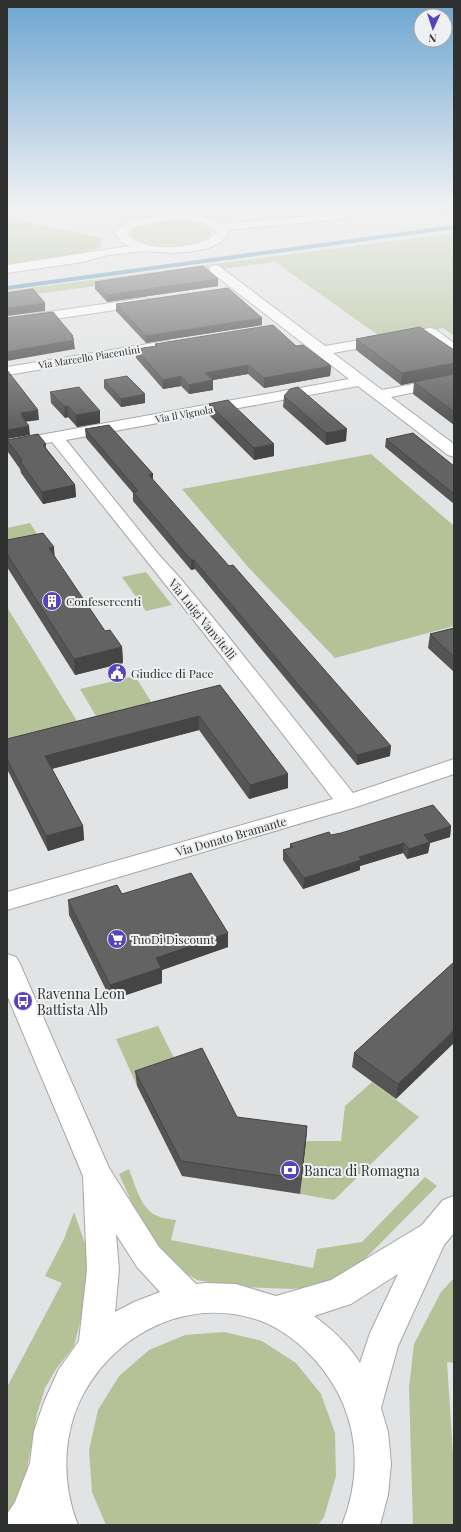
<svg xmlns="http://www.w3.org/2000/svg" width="461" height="1532" font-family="'Playfair Display',serif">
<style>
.green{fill:#b5c298}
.forest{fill:#acbd85}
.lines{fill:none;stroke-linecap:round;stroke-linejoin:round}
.stream{stroke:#538fae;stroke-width:4}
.street-casing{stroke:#a5a6a7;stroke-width:2}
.secondary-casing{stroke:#a5a6a7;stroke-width:2}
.highway-casing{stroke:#c1c1c1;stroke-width:2}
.street{fill:#fff;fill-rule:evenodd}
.secondary{fill:#fff;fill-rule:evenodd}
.highway{fill:#ce7b8b;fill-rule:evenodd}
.wall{fill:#565555}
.shaded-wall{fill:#464545}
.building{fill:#646363;stroke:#464545}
.labels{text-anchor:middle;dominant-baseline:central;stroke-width:4;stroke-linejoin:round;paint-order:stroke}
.far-street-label{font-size:10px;fill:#303131;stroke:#eff0f1}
.poi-label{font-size:12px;fill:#303131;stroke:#eff0f1;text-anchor:start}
.street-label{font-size:12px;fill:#303131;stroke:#eff0f1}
.near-poi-label{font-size:14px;fill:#303131;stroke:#eff0f1;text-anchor:start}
</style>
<rect width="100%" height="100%" fill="#e2e3e4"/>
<!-- green -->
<g class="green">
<path d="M175 220C187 221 200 222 210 230L211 234C198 249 141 252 131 234 137 221 161 221 175 220Z"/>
<polygon points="454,233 454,336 443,328 382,338 275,262 7,298 7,291"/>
<polygon points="371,454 454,526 454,626 335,658 248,567 182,489"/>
<polygon points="30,523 43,543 7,551 7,528"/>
<polygon points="146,572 172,605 146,611 122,577"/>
<polygon points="7,607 80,726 7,747"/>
<polygon points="135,676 155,708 99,721 80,689"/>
<polygon points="158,1026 180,1070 137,1086 116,1039"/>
<polygon points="372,1082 419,1117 334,1200 300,1194 306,1141 341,1141 345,1106"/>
<path d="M129 1169C135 1185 141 1210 158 1216 163 1219 170 1219 176 1220L171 1240 313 1268 317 1249 362 1242 425 1177 437 1186 351 1273 328 1285 292 1289 241 1287 197 1280 177 1268 161 1254 136 1212 119 1174Z"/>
<polygon points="74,1212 88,1252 87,1282 82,1315 74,1346 56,1369 45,1388 37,1414 23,1491 7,1523 7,1387 62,1283 45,1276 64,1239"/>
<polygon points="454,1278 454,1363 447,1362 454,1469 454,1525 413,1525 409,1388 414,1344 441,1292"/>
<polygon points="224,1332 262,1341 296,1363 321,1394 335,1433 336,1476 324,1517 318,1525 106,1525 92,1492 89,1450 98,1410 119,1376 149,1350 185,1335"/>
</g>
<!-- forest -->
<polygon class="forest" points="7,218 102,238 100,248 86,252 7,264"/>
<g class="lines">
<!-- stream -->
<polyline class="stream" points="7,288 454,227"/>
<!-- street casing -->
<g class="street-casing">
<g id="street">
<path d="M356 208H374L373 210 341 219 227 230 229 232 221 242 209 248 188 252 170 253 146 251 108 255 83 262 7 273V265L129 246 121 242 115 232C118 228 123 223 127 222 132 219 139 219 145 218 170 213 198 210 221 224L340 213ZM162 221C180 220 203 218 217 232 203 250 138 254 127 233L134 227Z"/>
<path d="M215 265 219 266 325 346 430 328 435 329 454 343V353L449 352 428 336 333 353 382 390 454 376V384L391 397 454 444V457L448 455 358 386 66 440 159 555 180 578 223 630 353 793 454 759V774L356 807 7 910V892L333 799C241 679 147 561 52 442L7 451V441L349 379 211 272 209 269 211 266Z"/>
<polygon points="145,298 149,299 151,302 149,305 7,326 7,318"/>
<polygon points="166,341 171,342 173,345 171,348 7,375 7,367"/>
</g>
</g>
<!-- secondary casing -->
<g class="secondary-casing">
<path id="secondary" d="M7 954 16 957 20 964 109 1168 159 1247 196 1284 205 1283 236 1284 276 1296 331 1280 422 1225 443 1200 454 1196V1233L444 1245 398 1346 381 1408 388 1432 391 1464 388 1495 380 1525H342C365 1467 357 1408 316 1361 301 1344 282 1329 261 1321 192 1296 120 1330 85 1391 62 1431 61 1483 78 1525H7V1514L15 1502 30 1463 34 1431 44 1402 59 1369 79 1341 87 1270 83 1176 7 995ZM116 1234 137 1267 160 1292 134 1302 115 1312 119 1270ZM398 1274 370 1333 360 1363C348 1344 332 1329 314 1316L351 1304Z"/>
</g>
<!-- highway casing -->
<g class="highway-casing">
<polygon id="highway" points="436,208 450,208 454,211 454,218"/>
</g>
<!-- street -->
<use href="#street" class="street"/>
<!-- secondary -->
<use href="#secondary" class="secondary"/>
<!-- highway -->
<use href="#highway" class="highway"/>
</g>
<!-- wall -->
<g class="wall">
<polygon points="218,279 218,286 107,302 95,289 95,282"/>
<polygon points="116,304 262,325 146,343 116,311"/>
<polygon points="356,339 454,350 454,425 413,394 414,382 401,385 356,350"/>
<polygon points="155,344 296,346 331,366 330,376 264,388 248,374 213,380 213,390 189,394 181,386 163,389 136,358 136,349 155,346"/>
<polygon points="104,380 145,394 145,403 121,407 104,388"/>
<polygon points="50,392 100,411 100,423 77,427 68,417 65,418 51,403"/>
<polygon points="284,396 346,441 326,445 283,407"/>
<polygon points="209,404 274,456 254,460 209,415"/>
<polygon points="85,429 153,474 153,480 390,756 357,765 195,569 191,570 133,501 133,493 86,438"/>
<polygon points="386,439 454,466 454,504 385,447"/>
<polygon points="7,440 46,444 46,448 75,485 76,497 43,504 21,473 20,469 8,452"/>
<polygon points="7,540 54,557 105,631 122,647 123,663 75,675 7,567"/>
<polygon points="454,628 454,672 428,648 430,634"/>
<polygon points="220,685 288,774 288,788 249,799 199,730 52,769 83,826 84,840 48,851 7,769 7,739"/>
<polygon points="451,826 450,837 430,843 428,853 407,859 403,853 360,866 360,870 303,889 283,860 283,850 290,848 290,844 331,835"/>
<polygon points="122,894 228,947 162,970 162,983 111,1000 69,915 68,900"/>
<polygon points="454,962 396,1099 352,1067 354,1053"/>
<polygon points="135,1071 237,1117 307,1126 306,1141 300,1194 182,1176 137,1086"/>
</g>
<!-- shaded-wall -->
<g class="shaded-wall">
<polygon points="218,279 218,286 107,302 107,295"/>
<polygon points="45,303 45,311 7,316 7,308"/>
<polygon points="262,318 262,325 146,343 146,336"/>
<polygon points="71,336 73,336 75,349 7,361 7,352"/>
<polygon points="454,363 454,375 401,385 402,373"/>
<polygon points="248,365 248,374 213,380 213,390 189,394 189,385 205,373"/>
<polygon points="331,366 330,376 264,388 264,378"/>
<polygon points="181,376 181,386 163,389 163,380"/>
<polygon points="145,394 145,403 121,407 121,399"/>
<polygon points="64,406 68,406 68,417 65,418"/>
<polygon points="38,410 39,420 24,422 21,413"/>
<polygon points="100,411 100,423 77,427 76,415"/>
<polygon points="29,426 30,435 7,439 7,430"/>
<polygon points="347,429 346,441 326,445 326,433"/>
<polygon points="274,444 274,456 254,460 254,448"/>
<polygon points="153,474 153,483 149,475"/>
<polygon points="75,485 76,497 43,504 42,492"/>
<polygon points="54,547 55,563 49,548"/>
<polygon points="191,560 194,560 195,569 191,570"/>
<polygon points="122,647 123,663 75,675 74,659"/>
<polygon points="199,716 199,730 47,770 45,756"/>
<polygon points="391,746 390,756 357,765 357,755"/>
<polygon points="288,774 288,788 249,799 250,785"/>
<polygon points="83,826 84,840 48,851 46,836"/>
<polygon points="451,826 450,837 430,843 428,853 407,859 409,849 424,835"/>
<polygon points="404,843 403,853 360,866 360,870 303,889 304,878 359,857"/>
<polygon points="228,933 228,947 162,970 162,983 111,1000 110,985 156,958"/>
<polygon points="454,1030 454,1043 396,1099 398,1084"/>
<polygon points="307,1126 306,1141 300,1194 301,1179"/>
</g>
<!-- building -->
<g class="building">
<polygon points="203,266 218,279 107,295 95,282"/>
<polygon points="228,288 262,318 146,336 116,304"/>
<polygon points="33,289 45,303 7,308 7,293"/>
<polygon points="53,312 73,336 71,336 74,340 7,352 7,318"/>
<polygon points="273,325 296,346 303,345 331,366 264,378 248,365 205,373 213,380 189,385 181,376 163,380 136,349 157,346 155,344"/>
<polygon points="420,327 454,350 454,363 402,373 356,339"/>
<polygon points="7,370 38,410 21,413 23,416 21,416 29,426 7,430"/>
<polygon points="454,374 454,412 414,382"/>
<polygon points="127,376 145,394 121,399 104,380"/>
<polygon points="79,387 100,411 76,415 68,406 64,406 50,392"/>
<polygon points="298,387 347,429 326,433 284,396 290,389"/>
<polygon points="228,400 274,444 254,448 209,404"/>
<polygon points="109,425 153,474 149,475 229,566 233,565 391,746 357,755 194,560 191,560 133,492 138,491 85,429"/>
<polygon points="413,433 454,466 454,494 386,439"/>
<polygon points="38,434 46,444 43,445 75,485 42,492 20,461 22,460 7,440"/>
<polygon points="43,533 54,547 49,548 105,631 110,630 122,647 74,659 7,554 7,540"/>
<polygon points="454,628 454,657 430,634"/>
<polygon points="220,685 288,774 250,785 199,716 45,756 83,826 46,836 7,759 7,739"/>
<polygon points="433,805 451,826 424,835 430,842 409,849 404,843 359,857 361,860 304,878 283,850 293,847 290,844 329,832 331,835 341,833"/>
<polygon points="191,873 228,933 156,958 161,968 110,985 68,900 117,885 122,894"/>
<polygon points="454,962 454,1030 398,1084 354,1053"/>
<polygon points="202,1048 237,1117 307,1126 301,1179 181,1161 135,1071"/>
</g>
<!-- sky -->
<linearGradient id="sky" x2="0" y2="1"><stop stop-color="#6ca5d1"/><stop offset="0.49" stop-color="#f2f2f3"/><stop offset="1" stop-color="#f2f2f3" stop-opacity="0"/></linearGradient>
<rect width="461" height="423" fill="url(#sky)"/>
<!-- icons -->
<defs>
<g id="building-disc" transform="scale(1)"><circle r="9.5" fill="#5942ba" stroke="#eff0f1"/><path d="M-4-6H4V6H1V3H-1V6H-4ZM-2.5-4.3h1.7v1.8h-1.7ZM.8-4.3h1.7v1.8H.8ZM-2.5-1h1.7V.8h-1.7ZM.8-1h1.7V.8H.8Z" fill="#fff"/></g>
<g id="civic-disc" transform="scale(1)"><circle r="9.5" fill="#5942ba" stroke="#eff0f1"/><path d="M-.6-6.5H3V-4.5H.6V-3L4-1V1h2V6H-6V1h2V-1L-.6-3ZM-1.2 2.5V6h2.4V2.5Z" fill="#fff"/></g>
<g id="supermarket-disc" transform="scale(1)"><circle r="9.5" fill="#5942ba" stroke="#eff0f1"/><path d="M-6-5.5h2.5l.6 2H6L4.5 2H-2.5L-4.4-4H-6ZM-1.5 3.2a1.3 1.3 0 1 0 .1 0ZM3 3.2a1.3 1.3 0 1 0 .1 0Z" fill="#fff"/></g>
<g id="bus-disc" transform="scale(1)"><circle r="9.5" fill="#5942ba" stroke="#eff0f1"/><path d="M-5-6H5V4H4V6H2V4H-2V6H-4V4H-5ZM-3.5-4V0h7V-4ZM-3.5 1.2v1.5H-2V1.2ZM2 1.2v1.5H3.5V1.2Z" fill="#fff"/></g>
<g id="bank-disc" transform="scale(1)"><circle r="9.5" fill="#5942ba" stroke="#eff0f1"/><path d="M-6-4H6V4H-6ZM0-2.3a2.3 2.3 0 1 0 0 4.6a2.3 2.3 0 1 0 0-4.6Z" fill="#fff"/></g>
</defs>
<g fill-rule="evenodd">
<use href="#building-disc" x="52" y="601"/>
<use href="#civic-disc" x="117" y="673"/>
<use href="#supermarket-disc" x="117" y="939"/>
<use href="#bus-disc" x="23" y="1001"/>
<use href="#bank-disc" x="290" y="1170"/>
</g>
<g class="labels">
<!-- far-street labels -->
<g class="far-street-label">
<text transform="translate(89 357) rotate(-9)">Via Marcello Piacentini</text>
<text transform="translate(184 414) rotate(-10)">Via Il Vignola</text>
</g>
<!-- poi labels -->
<g class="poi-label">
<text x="66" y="601">Confesercenti</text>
<text x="131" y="673">Giudice di Pace</text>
<text x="131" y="939">TuoDi Discount</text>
</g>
<!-- street labels -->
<g class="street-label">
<text transform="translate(203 619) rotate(51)">Via Luigi Vanvitelli</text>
<text transform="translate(231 836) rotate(-16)">Via Donato Bramante</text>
</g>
<!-- near-poi labels -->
<g class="near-poi-label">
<text x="37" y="993">Ravenna Leon<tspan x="37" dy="16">Battista Alb</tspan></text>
<text x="304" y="1170">Banca di Romagna</text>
</g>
</g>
<!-- border -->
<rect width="461" height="1532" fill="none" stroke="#303131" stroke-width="16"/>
<!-- north arrow -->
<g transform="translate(433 28) rotate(183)"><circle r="19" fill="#eff0f1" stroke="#a3a4a4"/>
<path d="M0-3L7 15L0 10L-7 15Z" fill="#5942ba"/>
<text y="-6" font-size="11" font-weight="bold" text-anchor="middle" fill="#303131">N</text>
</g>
</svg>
